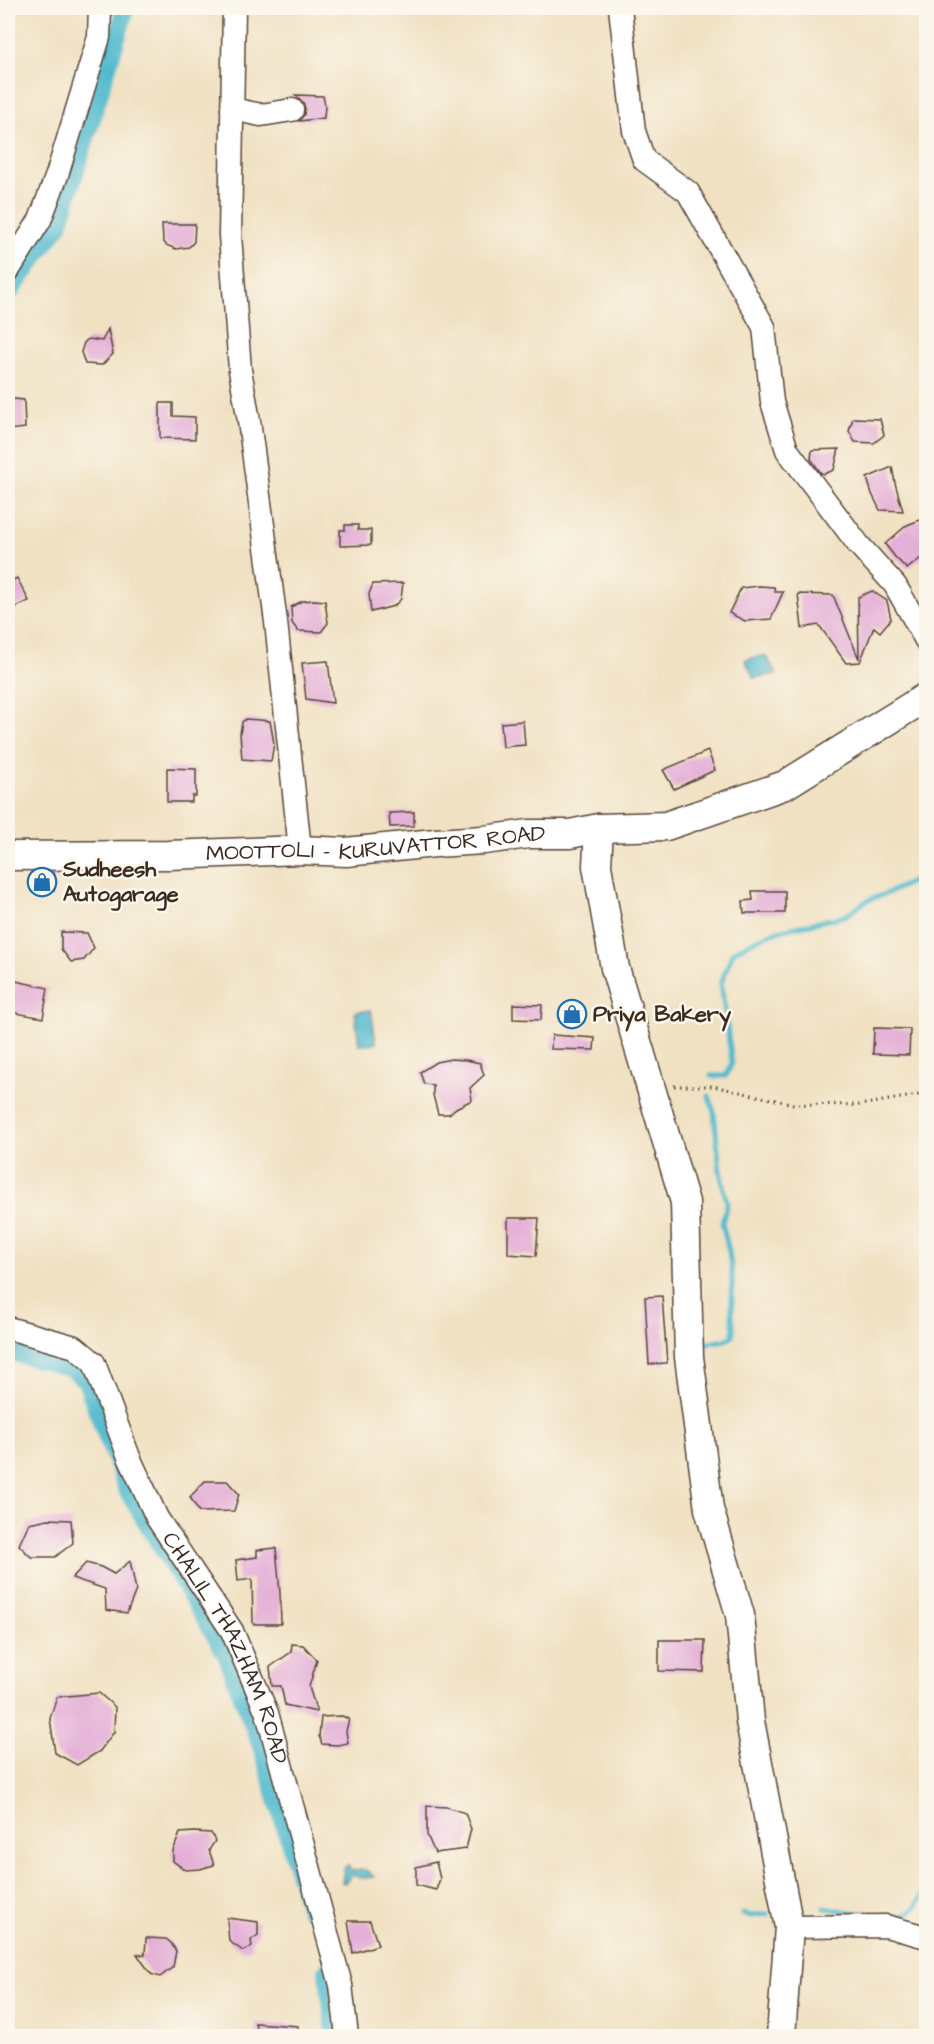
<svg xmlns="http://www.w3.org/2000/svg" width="934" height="2044" font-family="'Architects Daughter',sans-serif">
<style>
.water{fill:#51bace;stroke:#467276;stroke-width:1.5}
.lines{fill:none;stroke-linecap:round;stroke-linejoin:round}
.stream{stroke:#51bace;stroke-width:5}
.canal{stroke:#51bace;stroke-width:18}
.building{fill:#e4afd7}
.minor-casing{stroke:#564537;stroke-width:25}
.major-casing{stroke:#564537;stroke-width:31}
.path{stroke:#564537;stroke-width:3;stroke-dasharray:1.5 4.5;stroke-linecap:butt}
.minor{stroke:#fff;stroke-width:22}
.major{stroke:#fff;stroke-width:28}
.labels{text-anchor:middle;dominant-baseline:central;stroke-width:5;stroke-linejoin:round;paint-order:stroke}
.street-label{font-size:22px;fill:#3b2a1e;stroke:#fbf7ec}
.poi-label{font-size:22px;font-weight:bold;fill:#3b2a1e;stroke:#fbf7ec;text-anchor:start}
</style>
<rect width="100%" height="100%" fill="#fbf7ec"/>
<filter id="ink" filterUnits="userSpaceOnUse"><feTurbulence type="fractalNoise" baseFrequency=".0167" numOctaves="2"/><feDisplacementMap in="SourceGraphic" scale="12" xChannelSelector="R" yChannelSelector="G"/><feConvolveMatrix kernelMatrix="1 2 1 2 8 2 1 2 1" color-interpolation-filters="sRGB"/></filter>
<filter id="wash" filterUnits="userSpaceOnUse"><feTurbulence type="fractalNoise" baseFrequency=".008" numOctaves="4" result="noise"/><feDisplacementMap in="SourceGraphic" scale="24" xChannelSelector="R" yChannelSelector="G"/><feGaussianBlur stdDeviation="1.35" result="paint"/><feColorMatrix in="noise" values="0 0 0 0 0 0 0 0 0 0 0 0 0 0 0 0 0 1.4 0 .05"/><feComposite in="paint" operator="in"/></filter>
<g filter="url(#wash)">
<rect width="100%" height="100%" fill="#f0e1c2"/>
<!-- water -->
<g class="water">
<polygon points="765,655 777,674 754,678 745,660"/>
<polygon points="371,1010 376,1043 359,1045 355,1012"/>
<path d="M348 1865 351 1870C361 1869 367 1870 374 1877L363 1878 352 1875 347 1882 342 1883 344 1868Z"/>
</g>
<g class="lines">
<!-- stream -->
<g class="stream">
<polyline points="711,1076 726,1076 732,1063 721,983 733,952 757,939 778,931 845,916 868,900 888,893 926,875"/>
<polyline points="698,1345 725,1340 732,1337 734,1328 732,1318 732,1275 729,1251 722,1223 727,1203 720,1171 714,1112 709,1096"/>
<polyline points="825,1908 877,1916"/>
<polyline points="743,1914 750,1916 768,1914"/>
<path d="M890 1916C914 1917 917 1907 926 1887"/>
</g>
<!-- canal -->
<g class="canal">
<polyline points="8,295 59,225 126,8"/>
<polyline points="8,1351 71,1368 86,1381 127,1490 225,1652 263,1751 309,1909"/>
<polyline points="327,1970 335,2036"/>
</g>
</g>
<g id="blocks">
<!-- building -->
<g class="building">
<polygon points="295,95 323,96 325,105 324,118 299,121 304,115 305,108 303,102"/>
<polygon points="162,224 195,224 194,242 189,247 176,249 166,245 163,241"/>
<polygon points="108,329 113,354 102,365 85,364 81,352 84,343 88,339 102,341"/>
<polygon points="14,399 24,400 25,428 8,430 8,402"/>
<polygon points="160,403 173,403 173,416 195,417 195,439 160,438"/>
<polygon points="853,418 880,419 884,435 874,443 855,442 849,431"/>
<polygon points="839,449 834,470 824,474 821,473 811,459 812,450"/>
<polygon points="892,467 895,483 903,511 880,510 872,494 867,478"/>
<polygon points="923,519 927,528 926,554 907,569 895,557 885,544 907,525"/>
<polygon points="345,525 358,525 358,530 371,530 371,545 340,546 340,530 345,530"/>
<polygon points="17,578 29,601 8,611 8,583"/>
<polygon points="403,583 401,599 394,606 371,612 369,594 373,584"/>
<polygon points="759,586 774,587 775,592 783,592 771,619 745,621 729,613 741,588"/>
<polygon points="872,591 887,601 891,619 880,632 874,627 860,662 846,663 819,625 802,628 798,594 833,595 859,659 858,597"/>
<polygon points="314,600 325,601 328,623 321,632 298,631 292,623 291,607 302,601"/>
<polygon points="328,661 333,703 306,699 302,663"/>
<polygon points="246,719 270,721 274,743 271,761 242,759 240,734 242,722"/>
<polygon points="523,721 525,745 503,747 501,723"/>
<polygon points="708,751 715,770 674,789 663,770"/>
<polygon points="167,768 196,769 196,796 192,796 192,802 167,802"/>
<polygon points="414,812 414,826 390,827 389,813"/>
<rect x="31" y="873" width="23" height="17"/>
<polygon points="752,891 785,891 785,913 744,913 743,901 753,900"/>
<polygon points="61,932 87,933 94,948 84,960 71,962 61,949"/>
<polygon points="16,981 48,988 43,1018 10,1012"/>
<polygon points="513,1004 542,1005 541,1020 513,1019"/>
<polygon points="874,1028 910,1029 909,1055 873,1054"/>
<polygon points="552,1035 595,1038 594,1050 551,1049"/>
<polygon points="451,1059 466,1060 480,1063 484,1075 470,1088 472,1100 456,1108 449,1114 438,1114 433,1095 433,1085 424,1084 420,1072 436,1062"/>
<polygon points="508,1218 539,1218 536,1256 508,1254"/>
<polygon points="662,1296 667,1363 649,1364 645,1297"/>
<polygon points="205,1481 227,1481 239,1494 234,1511 199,1512 190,1497"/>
<polygon points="48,1519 71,1520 73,1543 55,1557 31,1557 19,1545 29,1523"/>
<polygon points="276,1548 280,1593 281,1624 253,1624 252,1579 238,1581 236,1560 257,1557 257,1550"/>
<polygon points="130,1561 136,1590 127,1613 106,1610 105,1589 72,1578 86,1563 101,1567 114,1574"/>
<polygon points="659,1640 705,1640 704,1672 659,1671"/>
<polygon points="292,1644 303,1645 317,1660 309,1687 317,1712 285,1705 281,1686 272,1686 270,1667 291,1652"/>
<polygon points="99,1693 115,1707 114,1732 100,1751 77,1765 55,1753 50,1718 57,1697"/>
<polygon points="342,1716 349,1719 346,1731 348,1743 337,1745 322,1744 319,1736 321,1717"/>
<polygon points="427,1806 447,1807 465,1813 471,1829 466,1849 435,1853 427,1835"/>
<polygon points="194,1832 211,1833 215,1841 209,1850 214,1865 200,1869 185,1870 173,1861 173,1851 180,1833"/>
<polygon points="436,1862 440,1879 436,1890 416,1885 416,1867"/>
<polygon points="227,1918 258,1922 258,1935 251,1940 252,1947 243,1951 229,1941"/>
<polygon points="348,1921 370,1921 378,1945 353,1953"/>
<polygon points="146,1938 166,1939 171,1943 176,1951 173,1967 160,1977 151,1974 137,1954 145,1955"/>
<polygon points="255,2023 298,2026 297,2037 258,2037"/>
</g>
</g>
</g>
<g filter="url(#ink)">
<use href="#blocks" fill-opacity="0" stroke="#564537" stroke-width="1.5"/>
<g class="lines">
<!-- minor casing -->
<g class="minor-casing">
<g id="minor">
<polyline points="234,8 230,235 240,370 249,421 276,622 300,850"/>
<polyline points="620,8 634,131 644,160 688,192 764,327 772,402 787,450 858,544 895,585 926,640"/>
<polyline points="232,109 261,115 292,110"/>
<polyline points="8,271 40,220 57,175 99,37 100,8"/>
<path id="s1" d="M8 1328 75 1347 94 1363 129 1457 157 1518 232 1631 267 1713 341 1985 347 2036"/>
<polyline points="789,1927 886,1926 926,1937"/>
</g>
</g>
<!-- major casing -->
<g class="major-casing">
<g id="major">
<polyline points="599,828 597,866 615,968 685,1202 689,1357 709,1509 740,1615 750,1721 789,1927 781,2036"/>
<path id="s2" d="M8 856 168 855 300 850 346 852 435 843 484 840 529 834H570L599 828 666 826 785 785 926 697"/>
</g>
</g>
<!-- path -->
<polyline class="path" points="674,1086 713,1086 793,1104 859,1105 918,1095 926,1091"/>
<!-- minor -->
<use href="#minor" class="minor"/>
<!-- major -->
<use href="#major" class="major"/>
</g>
</g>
<!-- icons -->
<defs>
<g id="shop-ring" transform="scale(1.5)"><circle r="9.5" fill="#fbf7ec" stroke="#1f6fb2" stroke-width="1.5"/><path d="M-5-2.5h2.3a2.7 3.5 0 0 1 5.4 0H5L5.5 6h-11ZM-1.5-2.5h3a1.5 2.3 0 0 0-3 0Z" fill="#1f6fb2"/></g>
</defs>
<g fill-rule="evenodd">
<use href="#shop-ring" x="42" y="882"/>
<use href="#shop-ring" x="572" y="1014"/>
</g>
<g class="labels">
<!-- street labels -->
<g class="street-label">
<text stroke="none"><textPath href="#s2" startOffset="368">MOOTTOLI - KURUVATTOR ROAD</textPath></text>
<text stroke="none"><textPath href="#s1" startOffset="410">CHALIL THAZHAM ROAD</textPath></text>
</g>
<!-- poi labels -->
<g class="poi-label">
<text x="63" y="869">Sudheesh<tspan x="63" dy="25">Autogarage</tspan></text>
<text x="593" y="1014">Priya Bakery</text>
</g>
</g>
<!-- margin -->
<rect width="934" height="2044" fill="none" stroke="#fbf7ec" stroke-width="30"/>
</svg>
